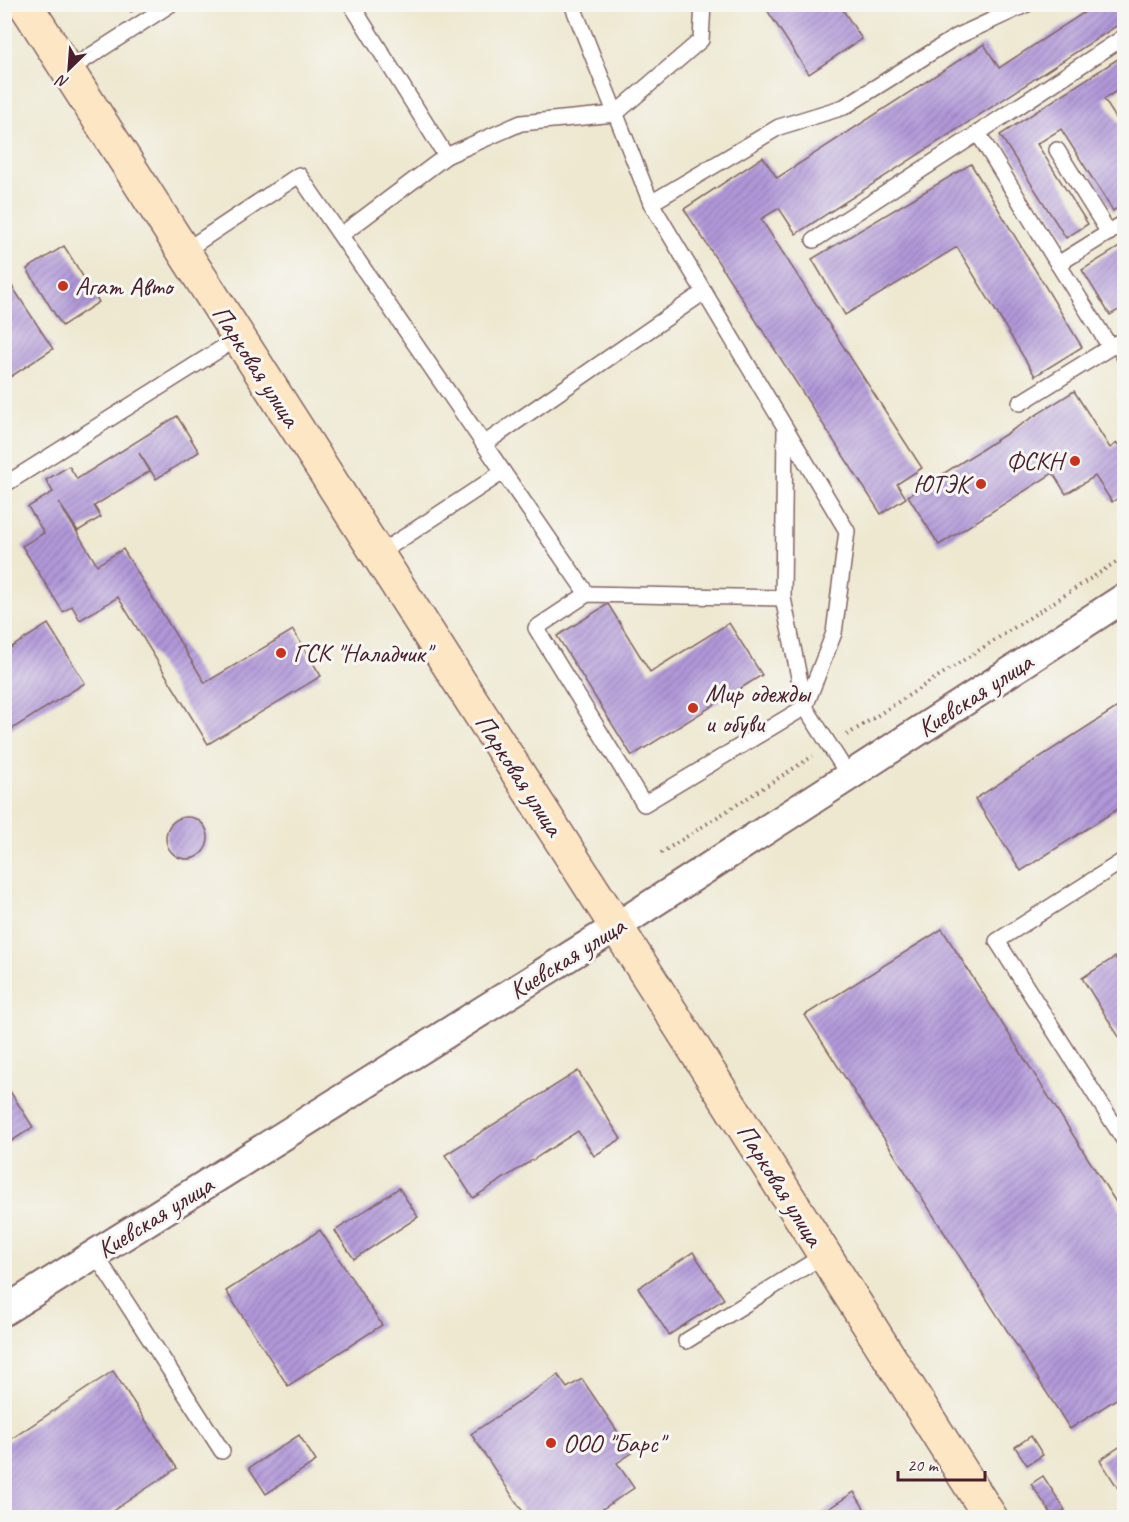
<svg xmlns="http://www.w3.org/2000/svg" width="1129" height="1522" font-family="Caveat,sans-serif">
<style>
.building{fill:url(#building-hatch)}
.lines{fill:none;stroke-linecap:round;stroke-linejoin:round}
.service-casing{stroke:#836565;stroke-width:18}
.minor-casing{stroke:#836565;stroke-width:32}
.secondary-casing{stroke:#836565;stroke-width:36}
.path{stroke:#836565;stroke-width:4;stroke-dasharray:1.5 4.5;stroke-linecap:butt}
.service{stroke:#fff;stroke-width:15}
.minor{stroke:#fff;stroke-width:28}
.secondary{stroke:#fce6c4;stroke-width:33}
.poi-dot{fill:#c8321e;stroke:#f6f6f2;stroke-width:2}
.labels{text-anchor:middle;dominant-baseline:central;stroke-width:6;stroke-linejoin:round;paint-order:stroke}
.poi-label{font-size:26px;fill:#4a1f2b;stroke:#f6f6f2;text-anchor:start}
.street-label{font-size:26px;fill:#4a1f2b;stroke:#f6f6f2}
</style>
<defs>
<pattern id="building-hatch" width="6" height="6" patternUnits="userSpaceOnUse" patternTransform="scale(1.5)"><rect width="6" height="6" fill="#b198d9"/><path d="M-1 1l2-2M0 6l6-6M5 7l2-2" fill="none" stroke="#927bb0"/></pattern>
</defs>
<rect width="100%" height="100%" fill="#f6f6f2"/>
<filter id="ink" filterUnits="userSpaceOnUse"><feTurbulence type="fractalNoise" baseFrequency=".0167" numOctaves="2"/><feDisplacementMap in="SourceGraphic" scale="12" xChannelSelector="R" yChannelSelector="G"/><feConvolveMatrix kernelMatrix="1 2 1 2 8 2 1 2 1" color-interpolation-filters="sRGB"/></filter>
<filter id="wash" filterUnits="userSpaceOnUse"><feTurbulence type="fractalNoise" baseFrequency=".008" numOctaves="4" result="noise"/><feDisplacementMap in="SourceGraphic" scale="24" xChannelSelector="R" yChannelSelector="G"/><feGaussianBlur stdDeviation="1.35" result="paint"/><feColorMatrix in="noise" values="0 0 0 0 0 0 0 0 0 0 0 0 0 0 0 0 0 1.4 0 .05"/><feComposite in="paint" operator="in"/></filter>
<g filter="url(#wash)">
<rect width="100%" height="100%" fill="#eee8d0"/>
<g id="blocks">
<!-- building -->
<g class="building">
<polygon points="126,4 143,4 131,12"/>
<polygon points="763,4 839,4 862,39 809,74"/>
<polygon points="1097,4 1124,4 1124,21 796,234 779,208 761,219 922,468 897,484 906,498 881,514 684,209 763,157 777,178 984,44 999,68"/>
<polygon points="1124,55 1124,86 1104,99 1124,131 1124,204 1113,211 1061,129 1037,144 1088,224 1066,238 1000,135"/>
<polygon points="971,164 1082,347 1035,376 957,247 845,315 812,259"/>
<polygon points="1124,244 1124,307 1110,315 1082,270"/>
<polygon points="64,246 99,302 62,326 27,269"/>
<polygon points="6,277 53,349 4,381 4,278"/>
<polygon points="1074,391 1110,448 1117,443 1124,456 1124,494 1112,502 1095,476 1066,494 1053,473 939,545 908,496"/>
<polygon points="177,416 199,452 156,479 139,453 150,471 94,506 101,517 78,531 59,503 97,565 123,549 205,683 293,630 321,676 208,744 118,597 80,620 72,606 63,612 22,546 44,533 28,507 53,492 46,480 69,466 77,479"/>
<polygon points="608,604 650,672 729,623 762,675 632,756 557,636"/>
<polygon points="48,624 85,683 4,734 4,652"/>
<polygon points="1124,703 1124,805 1021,871 975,799"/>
<circle cx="187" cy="838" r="21"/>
<polygon points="942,929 1124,1215 1124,1394 1070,1429 805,1015"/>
<polygon points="1115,957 1124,973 1124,1045 1082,978"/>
<polygon points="578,1071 621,1139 594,1156 578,1131 473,1198 445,1155"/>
<polygon points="4,1082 33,1127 4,1146"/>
<polygon points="399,1188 418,1217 354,1259 335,1231"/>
<polygon points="320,1230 382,1325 288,1386 226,1291"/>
<polygon points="693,1252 724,1299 669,1335 638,1288"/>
<polygon points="113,1371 177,1468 102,1518 11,1518 4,1507 4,1444"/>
<polygon points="558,1375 567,1388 582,1379 632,1453 617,1463 634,1488 589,1518 527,1518 471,1434"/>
<polygon points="299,1435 316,1461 266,1494 249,1468"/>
<polygon points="1031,1436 1043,1455 1027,1465 1015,1447"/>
<polygon points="1124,1444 1124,1498 1100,1460"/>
<polygon points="1043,1476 1065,1510 1054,1518 1031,1484"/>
<polygon points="854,1492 870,1518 814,1518"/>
</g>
</g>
</g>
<g filter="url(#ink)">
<use href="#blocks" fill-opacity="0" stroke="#836565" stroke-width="1.5"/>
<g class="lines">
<!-- service casing -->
<g class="service-casing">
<g id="service">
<polyline points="572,4 651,203 847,531 834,633 805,707 644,804 536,628 587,594 783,598 785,428"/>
<polyline points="67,71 171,4"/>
<polyline points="1057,150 1109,233"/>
<polyline points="446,156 521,123 615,114 701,40 703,4"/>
<polyline points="651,203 779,127 844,107 956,37 1027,4"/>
<polyline points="341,235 446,156 351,4"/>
<polyline points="814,240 978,133"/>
<polyline points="183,252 299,175 587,594"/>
<polyline points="1058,264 978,133 1124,37"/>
<polyline points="1110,347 1058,264 1124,223"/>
<polyline points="1020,403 1117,343 1124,356"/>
<polyline points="484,444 704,292"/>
<polyline points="4,485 238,338"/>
<polyline points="377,555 503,472"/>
<polyline points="783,598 805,707 849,776"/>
<polyline points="1124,860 997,941 1124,1140"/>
<polyline points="95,1254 222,1451"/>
<polyline points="686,1341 824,1255"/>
</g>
</g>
<!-- minor casing -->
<g class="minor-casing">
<polyline id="minor" points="4,1311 616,927 1124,598"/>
</g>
<!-- secondary casing -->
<g class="secondary-casing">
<polyline id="secondary" points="25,4 664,1001 991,1518"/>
</g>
<!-- path -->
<g class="path">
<polyline points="847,735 1124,557"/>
<polyline points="661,853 813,756"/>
</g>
<!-- service -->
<use href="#service" class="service"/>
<!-- minor -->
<use href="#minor" class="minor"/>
<!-- secondary -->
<use href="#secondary" class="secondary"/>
</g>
</g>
<!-- markers -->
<g class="poi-dot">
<circle cx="63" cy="286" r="6"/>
<circle cx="1075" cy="461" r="6"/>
<circle cx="981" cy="484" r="6"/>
<circle cx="281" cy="653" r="6"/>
<circle cx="693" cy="708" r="6"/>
<circle cx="551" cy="1443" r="6"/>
</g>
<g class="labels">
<!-- poi labels -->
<g class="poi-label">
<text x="75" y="286">Агат Авто</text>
<text x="1063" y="461" text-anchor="end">ФСКН</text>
<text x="969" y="484" text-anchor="end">ЮТЭК</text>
<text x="293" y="653">ГСК "Наладчик"</text>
<text x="705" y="693">Мир одежды<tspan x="705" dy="30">и обуви</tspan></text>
<text x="563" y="1443">ООО "Барс"</text>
</g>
<!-- street labels -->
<g class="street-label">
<text transform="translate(256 366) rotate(57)">Парковая улица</text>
<text transform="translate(975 695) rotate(-33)">Киевская улица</text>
<text transform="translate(519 775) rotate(57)">Парковая улица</text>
<text transform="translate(567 958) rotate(-32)">Киевская улица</text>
<text transform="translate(780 1185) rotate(58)">Парковая улица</text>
<text transform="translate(155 1217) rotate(-32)">Киевская улица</text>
</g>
</g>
<!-- margin -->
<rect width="1129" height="1522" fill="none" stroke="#f6f6f2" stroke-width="24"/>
<!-- north arrow -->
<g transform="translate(69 69) rotate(205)" stroke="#f6f6f2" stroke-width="4.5" paint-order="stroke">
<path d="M0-4.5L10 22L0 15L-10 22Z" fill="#4a1f2b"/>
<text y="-9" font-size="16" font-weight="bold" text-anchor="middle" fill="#4a1f2b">N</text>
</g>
<!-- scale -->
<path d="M898 1471v9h87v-9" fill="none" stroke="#4a1f2b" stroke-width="3"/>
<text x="907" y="1471" font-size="18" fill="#4a1f2b" stroke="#f6f6f2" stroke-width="4.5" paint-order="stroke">20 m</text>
</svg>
